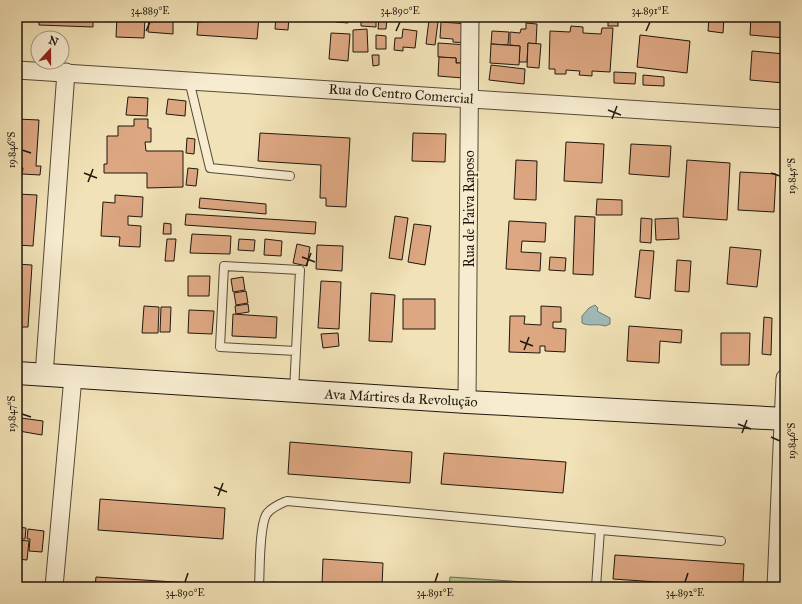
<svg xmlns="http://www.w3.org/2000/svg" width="802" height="604" font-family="'IM FELL Great Primer',serif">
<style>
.green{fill:#b6c492;stroke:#6b6e4f}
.water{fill:#a0bbb9;stroke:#6d7974}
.building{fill:#dda782;stroke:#20170c}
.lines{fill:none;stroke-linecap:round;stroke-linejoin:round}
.lane-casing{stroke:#544a37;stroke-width:10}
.street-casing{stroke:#544a37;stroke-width:19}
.secondary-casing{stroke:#20170c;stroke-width:24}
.lane{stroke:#f7ecd0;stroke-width:8}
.street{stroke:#f7ecd0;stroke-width:17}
.secondary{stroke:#f7ecd0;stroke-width:22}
.ticks{fill:none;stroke:#20170c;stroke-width:1.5}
.labels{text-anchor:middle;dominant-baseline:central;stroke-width:3;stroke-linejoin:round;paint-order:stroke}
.street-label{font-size:14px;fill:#20170c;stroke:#f7ecd0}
.neatline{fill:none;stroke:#20170c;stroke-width:1.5}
.ticks-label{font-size:10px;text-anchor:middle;fill:#20170c}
</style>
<rect width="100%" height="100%" fill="#f2e2b7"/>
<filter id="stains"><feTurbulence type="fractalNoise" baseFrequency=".005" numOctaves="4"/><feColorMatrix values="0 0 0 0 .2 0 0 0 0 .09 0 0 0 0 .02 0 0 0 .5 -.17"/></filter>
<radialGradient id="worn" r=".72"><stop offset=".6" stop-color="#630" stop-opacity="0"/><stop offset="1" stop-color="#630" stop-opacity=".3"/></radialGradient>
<!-- green -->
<polygon class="green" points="450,577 540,583 540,587 449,587"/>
<!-- water -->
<path class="water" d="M595 305 598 308 597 311 610 318V324L605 326C597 323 590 327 582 323V316L589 308Z"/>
<!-- building -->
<g class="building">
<polygon points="39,17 93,17 93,27 39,25"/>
<polygon points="117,17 145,17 144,38 116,37"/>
<polygon points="149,17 173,17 173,34 148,32"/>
<polygon points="202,17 259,17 257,39 197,35 198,22 202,22"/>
<polygon points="276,17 289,17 288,30 275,29"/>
<polygon points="337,17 348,17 348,23 336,22"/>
<polygon points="361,17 376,17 376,27 361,26"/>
<polygon points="379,17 387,17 386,29 378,29"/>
<rect x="608" y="17" width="10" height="9"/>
<polygon points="709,17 724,17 723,33 708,31"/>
<polygon points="751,17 785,17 785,38 750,35"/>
<polygon points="429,20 438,22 435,45 426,44"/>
<polygon points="441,22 468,24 467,43 453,42 453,39 440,38"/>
<polygon points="526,23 537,24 536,44 528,43 527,62 519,62 520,46 510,45 510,32 520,33 521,29 526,29"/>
<polygon points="571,26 583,27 583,33 601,34 602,28 613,28 610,72 592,71 592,76 579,75 580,71 566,70 566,74 555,74 555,69 549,69 550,31 570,32"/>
<polygon points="367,29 368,52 353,52 353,30"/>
<polygon points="403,29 417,31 415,48 403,47 403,51 394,50 395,38 402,38"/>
<polygon points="492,31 509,32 508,45 491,44"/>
<polygon points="331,33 350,34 348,61 329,59"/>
<polygon points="376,35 386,36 386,49 376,49"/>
<polygon points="640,35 690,41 687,73 637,67"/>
<polygon points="438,43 468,45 467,63 456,63 456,58 438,57"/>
<polygon points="528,43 541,44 539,68 527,67"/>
<polygon points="491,44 520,46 519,65 490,63"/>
<polygon points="752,51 785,54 784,83 750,80"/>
<polygon points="372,55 379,55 379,65 373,66"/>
<polygon points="439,57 456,58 456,63 464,63 463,78 438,76"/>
<polygon points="491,65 525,69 524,84 489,80"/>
<polygon points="614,72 636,73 635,84 614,83"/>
<polygon points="643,75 664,77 664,86 643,85"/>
<polygon points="128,97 148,98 147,116 126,115"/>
<polygon points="168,99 186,101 185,116 166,114"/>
<polygon points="17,119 39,120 36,166 41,166 40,175 22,174 23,168 17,167"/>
<polygon points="134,119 148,119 148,128 151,128 151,142 145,142 146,151 183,151 183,187 147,188 147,173 104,173 104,164 107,164 107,136 118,136 118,126 134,126"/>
<polygon points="260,133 350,138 346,207 326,206 326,198 320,198 321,165 258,161"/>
<polygon points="413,133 446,134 445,162 412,161"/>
<polygon points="187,138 195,139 194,154 186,153"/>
<polygon points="566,142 604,144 602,183 564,181"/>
<polygon points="631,144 671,146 669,177 629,174"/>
<polygon points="516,160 537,161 536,200 514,199"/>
<polygon points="687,160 730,163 727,220 683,217"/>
<polygon points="188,168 198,169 196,186 186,185"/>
<polygon points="740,172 776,174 774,212 738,210"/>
<polygon points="17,194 37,195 33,246 17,245"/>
<polygon points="115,195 143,197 142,217 128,216 128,225 141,226 140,247 119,246 120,237 101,236 103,202 115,203"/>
<polygon points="200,198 266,204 266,214 199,208"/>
<polygon points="597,199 622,200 622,215 596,215"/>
<polygon points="186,214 316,222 315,234 185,225"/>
<polygon points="395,216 408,218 402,260 389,258"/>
<polygon points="575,216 595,217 593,275 573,274"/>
<polygon points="641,218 652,219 651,243 640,242"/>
<polygon points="678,218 679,239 656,240 655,219"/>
<polygon points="509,221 546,223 545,242 522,241 521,252 541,253 540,271 506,269"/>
<polygon points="164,223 171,224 171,234 163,234"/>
<polygon points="414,224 431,226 425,265 408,262"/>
<polygon points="192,234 231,236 230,254 190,253"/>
<polygon points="167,239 176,239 174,261 165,261"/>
<polygon points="239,239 255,240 254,251 238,250"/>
<polygon points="265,239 282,241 281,256 264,255"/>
<polygon points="297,244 310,247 307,266 293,263"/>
<polygon points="317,245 343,246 342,271 316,269"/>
<polygon points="730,247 761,250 757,287 727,284"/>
<polygon points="640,250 654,251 650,299 635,297"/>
<polygon points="550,257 566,258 565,271 549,270"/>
<polygon points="677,260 691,261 689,292 675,291"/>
<polygon points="17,264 32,265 28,327 17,327"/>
<polygon points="188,276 210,276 209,296 188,296"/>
<polygon points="243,277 245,290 233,292 231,279"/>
<polygon points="321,281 341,282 339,329 318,328"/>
<polygon points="246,291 248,303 236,305 234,293"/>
<polygon points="371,293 395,295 392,342 369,341"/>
<rect x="403" y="299" width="32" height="30"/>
<polygon points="248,304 249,312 236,314 235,306"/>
<polygon points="144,306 159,307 158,333 142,333"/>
<polygon points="541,306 561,307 561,322 553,322 553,328 566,329 565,352 545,351 545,346 540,346 540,353 509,352 510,316 525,316 524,324 541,325"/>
<polygon points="161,307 171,307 170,332 160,332"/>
<polygon points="189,310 214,311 212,334 188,333"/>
<polygon points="233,314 277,317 276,338 232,336"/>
<polygon points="764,317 772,318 771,355 762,354"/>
<polygon points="629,326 682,330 681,343 660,341 659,363 627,361"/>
<polygon points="338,333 339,346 323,348 321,334"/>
<polygon points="721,333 750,333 749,365 721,365"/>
<polygon points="21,418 43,421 42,435 19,431"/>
<polygon points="290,442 412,452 410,483 288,474"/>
<polygon points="444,453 566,462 563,493 441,484"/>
<polygon points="100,499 225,508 223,539 98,530"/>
<polygon points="17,527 26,528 25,539 17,539"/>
<polygon points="28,529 44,531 42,552 29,551 30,539 27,539"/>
<polygon points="17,540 29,541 27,560 17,559"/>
<polygon points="615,555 744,564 743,582 739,582 739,587 731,587 613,579"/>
<polygon points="323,559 383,563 382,586 343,584 343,587 271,587 271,582 322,585"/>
<polygon points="96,577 222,585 222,587 95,587"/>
</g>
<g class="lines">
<!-- lane casing -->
<g class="lane-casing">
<g id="lane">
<polyline points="189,80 210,168 290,176"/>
<polyline points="294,391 300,270 224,266 220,347 296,351"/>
<path d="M259 587C260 570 259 529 266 515 270 508 280 504 287 501L721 541"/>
<polyline points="596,587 600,530"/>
</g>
</g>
<!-- street casing -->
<g class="street-casing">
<g id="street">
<polyline points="17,70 785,119"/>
<polyline points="44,375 66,72"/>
<polyline points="467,402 470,17"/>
<polyline points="54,587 73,377"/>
<polyline points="776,587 785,378"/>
</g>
</g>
<!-- secondary casing -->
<g class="secondary-casing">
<polyline id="secondary" points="17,373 467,402 785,419"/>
</g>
<!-- lane -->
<use href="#lane" class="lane"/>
<!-- street -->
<use href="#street" class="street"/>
<!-- secondary -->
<use href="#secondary" class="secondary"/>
</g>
<!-- ticks -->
<path class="ticks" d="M146 31 150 22M396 31 400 22M646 31 650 22M608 110 621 115M612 119 617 106M22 150 31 153M84 173 97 178M771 173 780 176M88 182 93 169M302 257 315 262M306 266 311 253M520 341 533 346M524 350 529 337M22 414 31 417M738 424 751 429M742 433 747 420M771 437 780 441M214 487 227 492M218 496 223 483M185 582 188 573M435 582 438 573M685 582 688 573"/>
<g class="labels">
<!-- street labels -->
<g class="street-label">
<text transform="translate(401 94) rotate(4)">Rua do Centro Comercial</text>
<text transform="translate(469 209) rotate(-90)">Rua de Paiva Raposo</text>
<text transform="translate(401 398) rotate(3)">Ava Mártires da Revolução</text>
</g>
</g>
<!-- margin -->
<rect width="802" height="604" fill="none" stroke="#f2e2b7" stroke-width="44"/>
<!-- north arrow -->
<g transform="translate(50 50) rotate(21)"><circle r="19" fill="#f7ecd0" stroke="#a19782"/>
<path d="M0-3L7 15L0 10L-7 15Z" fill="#8f2418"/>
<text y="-6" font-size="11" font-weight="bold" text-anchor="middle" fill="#20170c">N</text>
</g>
<rect x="22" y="22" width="758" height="560" class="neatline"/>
<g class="ticks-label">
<text x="150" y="14">34.889°E</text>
<text x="400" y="14">34.890°E</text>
<text x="650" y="14">34.891°E</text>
<text transform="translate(11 150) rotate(-90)" y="4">19.846°S</text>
<text transform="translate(791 176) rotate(-90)" y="4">19.845°S</text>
<text transform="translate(11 414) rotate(-90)" y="4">19.847°S</text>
<text transform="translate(791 441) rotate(-90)" y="4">19.846°S</text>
<text x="185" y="596">34.890°E</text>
<text x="435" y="596">34.891°E</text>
<text x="685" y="596">34.892°E</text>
</g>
<rect width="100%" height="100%" filter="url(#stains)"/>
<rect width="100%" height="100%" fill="url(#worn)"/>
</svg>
